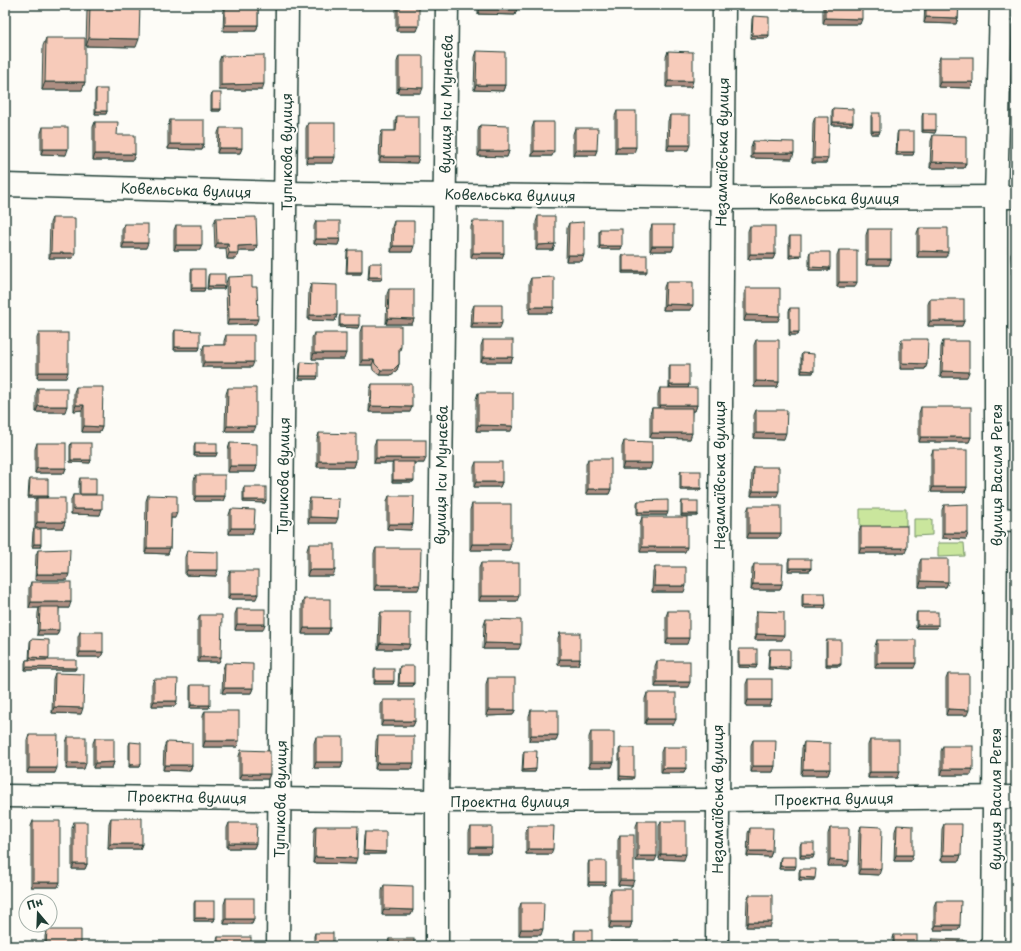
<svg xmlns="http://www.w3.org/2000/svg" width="1021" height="951" font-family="'Playpen Sans',sans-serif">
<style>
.green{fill:#cae69d;stroke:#749268}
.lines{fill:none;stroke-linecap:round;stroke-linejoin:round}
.minor-casing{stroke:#1f3d34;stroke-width:25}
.minor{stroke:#fdfcf7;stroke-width:22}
.wall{fill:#d4afa0;stroke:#1f3d34}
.shaded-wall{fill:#ad8e82;stroke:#1f3d34}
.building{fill:#f7cbba;stroke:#1f3d34}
.labels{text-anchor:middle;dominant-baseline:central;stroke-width:4;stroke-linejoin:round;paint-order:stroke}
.street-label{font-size:14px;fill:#1f3d34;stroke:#fdfcf7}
</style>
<rect width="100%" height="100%" fill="#fdfcf7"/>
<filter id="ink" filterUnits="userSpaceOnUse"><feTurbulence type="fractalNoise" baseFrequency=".025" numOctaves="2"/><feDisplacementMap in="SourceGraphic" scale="8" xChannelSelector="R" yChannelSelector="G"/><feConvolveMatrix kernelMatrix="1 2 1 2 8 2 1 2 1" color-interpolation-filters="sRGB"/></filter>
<g filter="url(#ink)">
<!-- green -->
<g class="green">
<polygon points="860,509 906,509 906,526 860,527"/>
<polygon points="914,519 932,519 932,535 914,536"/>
<polygon points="938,543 964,543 965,556 938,557"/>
</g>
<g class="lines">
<!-- minor casing -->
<g class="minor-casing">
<g id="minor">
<polyline points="5,185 285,193 722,198 1016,197"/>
<polyline points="996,519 1016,520"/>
<polyline points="5,796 437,801 717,800 1016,797"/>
<polyline points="278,946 287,5"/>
<polyline points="437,946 437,801 447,5"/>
<polyline points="717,946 724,5"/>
<polyline points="993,946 996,519 996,198 1001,5"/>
</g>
</g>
<!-- minor -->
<use href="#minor" class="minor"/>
</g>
<!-- wall -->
<g class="wall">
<polygon points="89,5 90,5 136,47 86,46 87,11"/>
<polygon points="224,5 258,5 258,25 256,31 223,31"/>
<polygon points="396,5 419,5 417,31 396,31"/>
<polygon points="478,5 517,5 515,15 478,14"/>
<polygon points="823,5 862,5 860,24 823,24"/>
<polygon points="925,5 959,5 958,18 956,24 924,23"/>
<polygon points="753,16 769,35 768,38 751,38 752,19"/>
<polygon points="46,38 85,82 82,90 42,90 43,46"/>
<polygon points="477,51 505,85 503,91 474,90 475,57"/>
<polygon points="668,51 691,87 666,87 666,57"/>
<polygon points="221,56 262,90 219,90 219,61"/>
<polygon points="399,56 421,93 397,93 397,62"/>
<polygon points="940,57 973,82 971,88 938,87 938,63"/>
<polygon points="96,89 107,111 106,114 95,114 95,91"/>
<polygon points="212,93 221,109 220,111 211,111 211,96"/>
<polygon points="833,108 852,125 832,125 832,111"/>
<polygon points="617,111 634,153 615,153 615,116"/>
<polygon points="872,113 879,134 871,134 871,116"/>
<polygon points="923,113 935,133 922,132 922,116"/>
<polygon points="670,115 688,150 667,150 668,121"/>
<polygon points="397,116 419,157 417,163 379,162 380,137 382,131 395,131 395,121"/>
<polygon points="815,117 826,163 812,163 813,123"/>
<polygon points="170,120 204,144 202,150 168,149 168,126"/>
<polygon points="95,122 117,135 135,154 133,160 93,160 93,127"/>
<polygon points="534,122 552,156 532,156 532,128"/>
<polygon points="308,123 333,163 306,163 306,128"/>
<polygon points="480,125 509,151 507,157 478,156 478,131"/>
<polygon points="43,127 66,155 41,154 41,133"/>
<polygon points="220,128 242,148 240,153 217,153 218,133"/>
<polygon points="575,128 597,150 595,155 573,155 573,134"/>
<polygon points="898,131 914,152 913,155 896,155 897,134"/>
<polygon points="933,135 966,163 964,168 930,168 931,141"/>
<polygon points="753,141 792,159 751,158 751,147"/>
<polygon points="538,216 555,244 553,250 536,250 536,222"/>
<polygon points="52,218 73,258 49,258 50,223"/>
<polygon points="216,218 257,245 255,251 238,251 236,259 227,259 226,248 215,248 214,223"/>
<polygon points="316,221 340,239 338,245 314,244 314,226"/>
<polygon points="394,221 412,252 391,252 392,227"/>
<polygon points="473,221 504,253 502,258 471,258 471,227"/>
<polygon points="569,223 582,261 566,261 567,228"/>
<polygon points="124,224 146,248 122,248 122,230"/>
<polygon points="176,225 200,250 174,250 174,230"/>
<polygon points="652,225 672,251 650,251 650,231"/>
<polygon points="750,226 775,254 773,259 748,259 748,231"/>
<polygon points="919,228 946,257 917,257 917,233"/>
<polygon points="600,229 622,246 621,249 599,249 599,232"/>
<polygon points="868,229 891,259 889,265 866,265 866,235"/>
<polygon points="790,236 801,255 800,257 789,258 789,238"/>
<polygon points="348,250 361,274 346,274 347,253"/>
<polygon points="839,250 855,287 837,287 837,255"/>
<polygon points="810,252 829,270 809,270 809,255"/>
<polygon points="1012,252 1016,274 1012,274 1011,255"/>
<polygon points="623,255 646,273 622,273 622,257"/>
<polygon points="370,263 382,277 381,280 368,280 369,265"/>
<polygon points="192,269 205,288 204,291 191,291 191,272"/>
<polygon points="209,274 225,286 224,289 207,289 208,276"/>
<polygon points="228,277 252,287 256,324 227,325 226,283"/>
<polygon points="531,278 552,313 529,313 529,283"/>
<polygon points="666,282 691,310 663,310 664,287"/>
<polygon points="311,284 337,315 335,321 308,320 309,290"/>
<polygon points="746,288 778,321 744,321 744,294"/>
<polygon points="389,289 414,319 412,324 386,324 387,294"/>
<polygon points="930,299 964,321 962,326 928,326 928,304"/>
<polygon points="474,305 500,328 471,328 472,310"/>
<polygon points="790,308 799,332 798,335 789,335 789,311"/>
<polygon points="340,315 358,328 339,327 339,318"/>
<polygon points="362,326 401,347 399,353 399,364 397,370 391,375 379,375 373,370 372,365 360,365 360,332"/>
<polygon points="175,330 200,347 199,350 174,350 174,333"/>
<polygon points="39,333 66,378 37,378 37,338"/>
<polygon points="314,333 344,359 312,359 312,338"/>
<polygon points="226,335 252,367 202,367 202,351 204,345 224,345 224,341"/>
<polygon points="902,339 927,364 925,369 900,369 900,345"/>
<polygon points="483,340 513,357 511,362 481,362 481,346"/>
<polygon points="756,340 779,382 777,387 754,387 754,345"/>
<polygon points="943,341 967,377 940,377 941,347"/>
<polygon points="802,353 813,373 801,373 801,356"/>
<polygon points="301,362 318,376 317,379 299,379 300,365"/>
<polygon points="670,365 689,385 688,388 669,388 669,367"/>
<polygon points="372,384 410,412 369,412 370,389"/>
<polygon points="76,387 102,427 100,432 82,432 82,410 74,411 74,392"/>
<polygon points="38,388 65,412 36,412 36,393"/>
<polygon points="228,388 254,431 225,431 226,394"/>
<polygon points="660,388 697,405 695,411 692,411 690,439 650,438 650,414 652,408 658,408 658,394"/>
<polygon points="478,393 511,431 476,431 476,399"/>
<polygon points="921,407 971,437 969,442 919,442 919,413"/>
<polygon points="756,410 784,439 754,438 754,415"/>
<polygon points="319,433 356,461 354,467 317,467 317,439"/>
<polygon points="376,440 424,463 414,463 413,482 392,482 392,465 393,463 374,463 374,445"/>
<polygon points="624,441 650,469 622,469 622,447"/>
<polygon points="37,443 66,468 64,473 35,473 35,449"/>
<polygon points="71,443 91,460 90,463 70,462 70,446"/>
<polygon points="195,443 216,456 194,456 194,446"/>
<polygon points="230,443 257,466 255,472 228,472 228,449"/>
<polygon points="933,450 967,487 965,492 931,492 931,455"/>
<polygon points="588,459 611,489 609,494 586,494 586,464"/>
<polygon points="476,462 502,482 500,487 474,487 474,467"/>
<polygon points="754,467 777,496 751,496 752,472"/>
<polygon points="681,471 701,488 700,490 680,490 680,473"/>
<polygon points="196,475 225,496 223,501 194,501 194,480"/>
<polygon points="80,478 96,495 100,515 71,514 71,500 73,495 79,495 79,481"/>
<polygon points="30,479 48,496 47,498 65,522 63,528 35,528 35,503 36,498 28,498 29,482"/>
<polygon points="244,487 265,503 243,502 243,490"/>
<polygon points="148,495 175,518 171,518 170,548 168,554 145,553 146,501"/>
<polygon points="389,496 413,524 411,530 387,529 387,501"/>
<polygon points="310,498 336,523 308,523 308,504"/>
<polygon points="638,501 667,515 637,515 637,503"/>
<polygon points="682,501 698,514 697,516 681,516 681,504"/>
<polygon points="472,504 511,544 509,550 470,550 470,510"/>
<polygon points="944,505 968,533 966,539 942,538 942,510"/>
<polygon points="749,506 781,533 779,538 747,538 747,511"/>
<polygon points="231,509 254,528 252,534 229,534 229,515"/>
<polygon points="642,517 685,552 640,552 640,523"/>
<polygon points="861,526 905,553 859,553 859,532"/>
<polygon points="34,529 40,547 32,547 33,532"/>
<polygon points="309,544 333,576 307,576 307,550"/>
<polygon points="376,548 418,590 374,590 374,553"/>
<polygon points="38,550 67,580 35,580 36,555"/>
<polygon points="187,551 216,576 185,575 185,557"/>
<polygon points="789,559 811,568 810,571 788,571 788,562"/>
<polygon points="921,559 948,582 946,587 919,587 919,564"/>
<polygon points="481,563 517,601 479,601 479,568"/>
<polygon points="754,564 782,584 780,590 751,590 752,569"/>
<polygon points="655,567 684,592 652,592 653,572"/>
<polygon points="230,571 256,599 228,599 228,576"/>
<polygon points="31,582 69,608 59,608 57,635 37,635 38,613 39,608 29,608 29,588"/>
<polygon points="803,593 825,608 802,608 802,595"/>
<polygon points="304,599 330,628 328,634 302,634 302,604"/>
<polygon points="237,609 263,630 235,630 235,614"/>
<polygon points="668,611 687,644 666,644 666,616"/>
<polygon points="757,611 782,640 755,640 755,617"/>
<polygon points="381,612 410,644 408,649 378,649 379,617"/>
<polygon points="917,612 938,625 937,628 916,628 916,615"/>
<polygon points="200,615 221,657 219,662 198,662 198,620"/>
<polygon points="486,619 519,649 483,649 484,625"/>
<polygon points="80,632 103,652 101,657 78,657 78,637"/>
<polygon points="560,633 580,659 578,665 558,665 558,638"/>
<polygon points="31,639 48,660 76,668 75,670 25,670 25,663 26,660 29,660 30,642"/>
<polygon points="827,640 840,666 826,666 826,642"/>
<polygon points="877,640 914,668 875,668 875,646"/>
<polygon points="739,649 757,665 756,668 738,667 738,652"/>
<polygon points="770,649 789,670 768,669 769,652"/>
<polygon points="657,661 688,687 655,687 655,666"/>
<polygon points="225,663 253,688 251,693 222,693 223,669"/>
<polygon points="400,666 414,683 413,686 398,686 399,669"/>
<polygon points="375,669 394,681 393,684 374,684 374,671"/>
<polygon points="55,673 81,714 52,713 53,679"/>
<polygon points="948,674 967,715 946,715 946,679"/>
<polygon points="488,678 515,710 513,715 486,716 486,684"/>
<polygon points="154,679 177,701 175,706 152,706 152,684"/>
<polygon points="748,679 772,700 770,706 746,706 746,684"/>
<polygon points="191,685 209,708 190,708 190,687"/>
<polygon points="647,693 674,724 645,724 645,699"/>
<polygon points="383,700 415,721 413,726 381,726 381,705"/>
<polygon points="531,710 556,741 529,741 529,716"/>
<polygon points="205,711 237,747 203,747 203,716"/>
<polygon points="1012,712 1016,712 1016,727 1012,727 1011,715"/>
<polygon points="591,732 612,767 589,767 589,737"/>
<polygon points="29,735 55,773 27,773 27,741"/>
<polygon points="378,736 412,769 375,769 376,741"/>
<polygon points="68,737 84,769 66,769 66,742"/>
<polygon points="316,737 343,762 341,768 314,768 314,743"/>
<polygon points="95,738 114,762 112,768 93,768 93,743"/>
<polygon points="753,740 775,766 773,772 751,772 751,745"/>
<polygon points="870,740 897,778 868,778 868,745"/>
<polygon points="130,742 141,764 140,767 129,767 129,745"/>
<polygon points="166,742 192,765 190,771 163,770 164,748"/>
<polygon points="804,742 830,769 828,775 801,775 802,748"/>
<polygon points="943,746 971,775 941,775 941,751"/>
<polygon points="663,747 686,768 684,773 661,773 661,752"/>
<polygon points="620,748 633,779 619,779 619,750"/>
<polygon points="241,750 270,774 268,779 239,779 239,756"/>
<polygon points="524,751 536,769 535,772 522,772 523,754"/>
<polygon points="111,818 142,844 140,849 108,849 109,823"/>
<polygon points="33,821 58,887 31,887 31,826"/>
<polygon points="638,821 655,861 636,861 636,826"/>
<polygon points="661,821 684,860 659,859 659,826"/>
<polygon points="74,822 87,864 85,869 72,869 72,828"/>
<polygon points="229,823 256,843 254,848 227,848 227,828"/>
<polygon points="944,824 961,855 959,861 941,861 942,829"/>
<polygon points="897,825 911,861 894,861 895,831"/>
<polygon points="316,826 355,864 313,863 314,831"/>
<polygon points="528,826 551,854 526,854 526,832"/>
<polygon points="861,826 879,875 858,874 859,832"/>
<polygon points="471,827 490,853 469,853 469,832"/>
<polygon points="750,828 772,851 770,857 747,856 748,833"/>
<polygon points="830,828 849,861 847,866 828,866 828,834"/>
<polygon points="365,832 385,854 363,854 364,835"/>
<polygon points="620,835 632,886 618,885 618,840"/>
<polygon points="801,843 813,858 800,858 800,846"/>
<polygon points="781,857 795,869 779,869 780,859"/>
<polygon points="589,861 606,882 605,885 588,885 588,864"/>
<polygon points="800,869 814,880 799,880 799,872"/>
<polygon points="384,885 413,910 411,915 382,915 382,891"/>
<polygon points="611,889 632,922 630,928 609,928 609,895"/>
<polygon points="749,895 770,927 746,927 747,900"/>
<polygon points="226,898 254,919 252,924 224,924 224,904"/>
<polygon points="195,901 215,918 214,921 194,921 194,903"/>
<polygon points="936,901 960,925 958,930 934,930 934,906"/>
<polygon points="521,903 541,935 519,935 519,909"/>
<polygon points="47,930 81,946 45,946 45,936"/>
<polygon points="575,930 592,946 574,946 574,933"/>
<polygon points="315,933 333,946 314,946 314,936"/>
<polygon points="894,935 917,946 893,946 893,938"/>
<polygon points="218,937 251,946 216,946 216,942"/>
<polygon points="389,939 414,946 387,946"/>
<polygon points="932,939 964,946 930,946"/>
</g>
<!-- shaded-wall -->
<g class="shaded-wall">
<rect x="615" y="5" width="20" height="1"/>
<polygon points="480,9 517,9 515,15 478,14"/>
<polygon points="926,17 958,18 956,24 924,23"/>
<polygon points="825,18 862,19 860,24 823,24"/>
<polygon points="225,25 258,25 256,31 223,31"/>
<polygon points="398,26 419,26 417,31 396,31"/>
<polygon points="752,35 769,35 768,38 751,38"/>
<polygon points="89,38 139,39 136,47 86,46"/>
<polygon points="668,81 693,81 691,87 666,87"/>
<polygon points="45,82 85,82 82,90 42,90"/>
<polygon points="940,82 973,82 971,88 938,87"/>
<polygon points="264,84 262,90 219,90 221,85"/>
<polygon points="476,85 505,85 503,91 474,90"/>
<polygon points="399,87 423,88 421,93 397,93"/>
<polygon points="212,109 221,109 220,111 211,111"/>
<polygon points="96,111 107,111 106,114 95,114"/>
<polygon points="833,122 853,122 852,125 832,125"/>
<polygon points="923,130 936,130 935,133 922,132"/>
<polygon points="872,131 880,131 879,134 871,134"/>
<polygon points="170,144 204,144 202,150 168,149"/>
<polygon points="669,145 690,145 688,150 667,150"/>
<polygon points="617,147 636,147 634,153 615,153"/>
<polygon points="219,148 242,148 240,153 217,153"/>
<polygon points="43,149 68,149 66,155 41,154"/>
<polygon points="575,150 597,150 595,155 573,155"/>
<polygon points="480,151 509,151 507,157 478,156"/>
<polygon points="534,151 554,151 552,156 532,156"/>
<polygon points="897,152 914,152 913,155 896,155"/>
<polygon points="753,153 794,153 792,159 751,158"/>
<polygon points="95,154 135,154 133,160 93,160"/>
<polygon points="308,157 335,157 333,163 306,163"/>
<polygon points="381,157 419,157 417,163 379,162"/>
<polygon points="814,158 828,158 826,163 812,163"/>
<polygon points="932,162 966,163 964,168 930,168"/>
<polygon points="316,239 340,239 338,245 314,244"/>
<polygon points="124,243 148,243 146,248 122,248"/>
<polygon points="217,243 228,243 226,248 215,248"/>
<polygon points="555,244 553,250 536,250 538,245"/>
<polygon points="176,245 202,245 200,250 174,250"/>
<polygon points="257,245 255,251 236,251 238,246"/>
<polygon points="393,246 414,246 412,252 391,252"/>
<polygon points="600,246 622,246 621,249 599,249"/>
<polygon points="652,246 674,246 672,251 650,251"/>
<polygon points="919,251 948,252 946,257 917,257"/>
<polygon points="51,253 75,253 73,258 49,258"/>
<polygon points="229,253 238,253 236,259 227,259"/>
<polygon points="473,253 504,253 502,258 471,258"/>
<polygon points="750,254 775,254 773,259 748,259"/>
<polygon points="568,255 584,255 582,261 566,261"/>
<polygon points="790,255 801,255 800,257 789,258"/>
<polygon points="868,259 891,259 889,265 866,265"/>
<polygon points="810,267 830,268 829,270 809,270"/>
<polygon points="623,271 647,271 646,273 622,273"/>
<polygon points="1013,271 1016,271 1016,274 1012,274"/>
<polygon points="347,272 362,272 361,274 346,274"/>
<polygon points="369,277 382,277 381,280 368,280"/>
<polygon points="839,282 857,282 855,287 837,287"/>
<polygon points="208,286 225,286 224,289 207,289"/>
<polygon points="192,288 205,288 204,291 191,291"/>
<polygon points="665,304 693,305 691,310 663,310"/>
<polygon points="531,307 554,307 552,313 529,313"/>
<polygon points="310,315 337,315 335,321 308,320"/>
<polygon points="746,315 780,316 778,321 744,321"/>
<polygon points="388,318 414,319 412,324 386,324"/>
<polygon points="229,319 258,319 256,324 227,325"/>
<polygon points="930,321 964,321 962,326 928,326"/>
<polygon points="473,323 502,323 500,328 471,328"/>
<polygon points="340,325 359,325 358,328 339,327"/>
<polygon points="790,332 799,332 798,335 789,335"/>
<polygon points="175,347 200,347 199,350 174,350"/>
<polygon points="314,353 346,353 344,359 312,359"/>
<polygon points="483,357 513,357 511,362 481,362"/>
<polygon points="362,360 374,360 372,365 360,365"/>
<polygon points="204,362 254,362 252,367 202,367"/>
<polygon points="902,363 927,364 925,369 900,369"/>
<polygon points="399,364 397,370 391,375 379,375 381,370"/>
<polygon points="802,370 814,371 813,373 801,373"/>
<polygon points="942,371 969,372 967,377 940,377"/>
<polygon points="39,372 68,372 66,378 37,378"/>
<polygon points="300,376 318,376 317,379 299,379"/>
<polygon points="756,381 779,382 777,387 754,387"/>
<polygon points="670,385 689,385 688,388 669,388"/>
<polygon points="76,405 84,405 82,410 74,411"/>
<polygon points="660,405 697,405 695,411 658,411"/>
<polygon points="38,406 67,406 65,412 36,412"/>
<polygon points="371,406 412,407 410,412 369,412"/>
<polygon points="478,425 513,426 511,431 476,431"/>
<polygon points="84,426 102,427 100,432 82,432"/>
<polygon points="227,426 256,426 254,431 225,431"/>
<polygon points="652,433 692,433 690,439 650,438"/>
<polygon points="756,433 786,433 784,439 754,438"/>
<polygon points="921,437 971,437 969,442 919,442"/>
<polygon points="195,453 217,453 216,456 194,456"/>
<polygon points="376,458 426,458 424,463 374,463"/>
<polygon points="71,460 91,460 90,463 70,462"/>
<polygon points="319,461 356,461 354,467 317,467"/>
<polygon points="624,463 652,463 650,469 622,469"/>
<polygon points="230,466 257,466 255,472 228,472"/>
<polygon points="37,468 66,468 64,473 35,473"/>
<polygon points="393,480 414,480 413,482 392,482"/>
<polygon points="476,482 502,482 500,487 474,487"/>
<polygon points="933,487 967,487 965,492 931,492"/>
<polygon points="681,488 701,488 700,490 680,490"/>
<polygon points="588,489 611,489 609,494 586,494"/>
<polygon points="753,491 779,491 777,496 751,496"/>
<polygon points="29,496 48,496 46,498 28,498"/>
<polygon points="196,496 225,496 223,501 194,501"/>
<polygon points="244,500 266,500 265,503 243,502"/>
<polygon points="73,509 102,509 100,515 71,514"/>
<polygon points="638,512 668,512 667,515 637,515"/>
<polygon points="171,513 177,513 175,518 169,518"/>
<polygon points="682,514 698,514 697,516 681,516"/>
<polygon points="310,517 338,518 336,523 308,523"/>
<polygon points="37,522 65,522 63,528 35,528"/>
<polygon points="389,524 413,524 411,530 387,529"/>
<polygon points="231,528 254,528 252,534 229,534"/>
<polygon points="749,533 781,533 779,538 747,538"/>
<polygon points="944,533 968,533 966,539 942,538"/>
<polygon points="34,544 41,544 40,547 32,547"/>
<polygon points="472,544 511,544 509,550 470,550"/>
<polygon points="642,547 687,547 685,552 640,552"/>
<polygon points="147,548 170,548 168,554 145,553"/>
<polygon points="861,548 907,548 905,553 859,553"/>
<polygon points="789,568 811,568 810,571 788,571"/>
<polygon points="187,570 218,570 216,576 185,575"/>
<polygon points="309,570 335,570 333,576 307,576"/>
<polygon points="37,574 69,574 67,580 35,580"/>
<polygon points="921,581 948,582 946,587 919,587"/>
<polygon points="753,584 782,584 780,590 751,590"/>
<polygon points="376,585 420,585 418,590 374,590"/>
<polygon points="654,586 686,586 684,592 652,592"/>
<polygon points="230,594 258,594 256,599 228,599"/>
<polygon points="481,596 519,596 517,601 479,601"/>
<polygon points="31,602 71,602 69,608 29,608"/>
<polygon points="803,605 826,605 825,608 802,608"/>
<polygon points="237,624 265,624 263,630 235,630"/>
<polygon points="917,625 938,625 937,628 916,628"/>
<polygon points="304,628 330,628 328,634 302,634"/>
<polygon points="39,630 59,630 57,635 37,635"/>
<polygon points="757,634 784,635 782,640 755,640"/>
<polygon points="668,638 689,638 687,644 666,644"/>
<polygon points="380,643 410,644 408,649 378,649"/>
<polygon points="485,643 521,644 519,649 483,649"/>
<polygon points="80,652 103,652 101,657 78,657"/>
<polygon points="30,657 49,658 48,660 29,660"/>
<polygon points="200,657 221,657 219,662 198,662"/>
<polygon points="560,659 580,659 578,665 558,665"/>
<polygon points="877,663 916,663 914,668 875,668"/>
<polygon points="827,664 841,664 840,666 826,666"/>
<polygon points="739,665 757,665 756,668 738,667"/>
<polygon points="26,667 76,668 75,670 25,670"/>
<polygon points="769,667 790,667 789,670 768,669"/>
<polygon points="375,681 394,681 393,684 374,684"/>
<polygon points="657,682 690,682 688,687 655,687"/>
<polygon points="399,683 414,683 413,686 398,686"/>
<polygon points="224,688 253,688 251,693 222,693"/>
<polygon points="748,700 772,700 770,706 746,706"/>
<polygon points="154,701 177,701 175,706 152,706"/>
<polygon points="191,705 210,705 209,708 190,708"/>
<polygon points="54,707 83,708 81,714 52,713"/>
<polygon points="948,709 969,710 967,715 946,715"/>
<polygon points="488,710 515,710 513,715 486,716"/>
<polygon points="647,719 676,719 674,724 645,724"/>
<polygon points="383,721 415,721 413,726 381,726"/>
<polygon points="1013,724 1016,724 1016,727 1012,727"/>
<polygon points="531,735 558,735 556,741 529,741"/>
<polygon points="205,741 239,741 237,747 203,747"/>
<polygon points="114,762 112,768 93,768 95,763"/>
<polygon points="316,762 343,762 341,768 314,768"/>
<polygon points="591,762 614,762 612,767 589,767"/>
<polygon points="68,763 86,763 84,769 66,769"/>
<polygon points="377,763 414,763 412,769 375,769"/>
<polygon points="141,764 140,767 129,767 130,765"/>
<polygon points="165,765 192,765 190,771 163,770"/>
<polygon points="753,766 775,766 773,772 751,772"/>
<polygon points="29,768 57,768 55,773 27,773"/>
<polygon points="663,768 686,768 684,773 661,773"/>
<polygon points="536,769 535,772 522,772 523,770"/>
<polygon points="803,769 830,769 828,775 801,775"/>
<polygon points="943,769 973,769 971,775 941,775"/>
<polygon points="870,772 899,772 897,778 868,778"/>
<polygon points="241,774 270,774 268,779 239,779"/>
<polygon points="620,776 634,777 633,779 619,779"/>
<polygon points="229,843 256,843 254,848 227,848"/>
<polygon points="110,844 142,844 140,849 108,849"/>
<polygon points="471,847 492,847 490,853 469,853"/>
<polygon points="528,849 553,849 551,854 526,854"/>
<polygon points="364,851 386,852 385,854 363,854"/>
<polygon points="749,851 772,851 770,857 747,856"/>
<polygon points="661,854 686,854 684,860 659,859"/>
<polygon points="801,855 814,855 813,858 800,858"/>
<polygon points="896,855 913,855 911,861 894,861"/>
<polygon points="943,855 961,855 959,861 941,861"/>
<polygon points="638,856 657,856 655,861 636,861"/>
<polygon points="315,857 357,858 355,864 313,863"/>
<polygon points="830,860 849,861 847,866 828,866"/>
<polygon points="74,864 87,864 85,869 72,869"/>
<polygon points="780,866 796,866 795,869 779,869"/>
<polygon points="860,869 881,869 879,875 858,874"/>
<polygon points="800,877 815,878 814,880 799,880"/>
<polygon points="620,880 634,880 632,886 618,885"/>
<polygon points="33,882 60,882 58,887 31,887"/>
<polygon points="589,882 606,882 605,885 588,885"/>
<polygon points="384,909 413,910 411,915 382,915"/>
<polygon points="195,918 215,918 214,921 194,921"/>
<polygon points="226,919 254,919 252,924 224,924"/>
<polygon points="611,922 632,922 630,928 609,928"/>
<polygon points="748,922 772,922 770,927 746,927"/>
<polygon points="26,925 45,925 44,926 26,926"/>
<polygon points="936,925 960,925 958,930 934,930"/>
<polygon points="521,929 543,929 541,935 519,935"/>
</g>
<!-- building -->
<g class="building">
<polygon points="90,5 140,5 139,39 89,38"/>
<rect x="225" y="5" width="33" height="20"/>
<rect x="398" y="5" width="21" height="21"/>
<rect x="480" y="5" width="37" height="4"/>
<polygon points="825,5 862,5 862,19 825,18"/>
<polygon points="926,5 959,5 958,18 926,17"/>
<polygon points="753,16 769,17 769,35 752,35"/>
<polygon points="46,38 85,38 85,82 45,82"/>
<polygon points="477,51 505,52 505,85 476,85"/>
<polygon points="668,51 693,52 693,81 668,81"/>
<polygon points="264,55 264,84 221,85 221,56"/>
<polygon points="399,56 423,56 423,88 399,87"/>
<rect x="940" y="57" width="33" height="25"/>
<rect x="96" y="89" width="11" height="22"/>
<rect x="212" y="93" width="9" height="16"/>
<polygon points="833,108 853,109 853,122 833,122"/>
<rect x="617" y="111" width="19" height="36"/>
<rect x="872" y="113" width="8" height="18"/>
<rect x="923" y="113" width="13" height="17"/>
<polygon points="670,115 690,115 690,145 669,145"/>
<polygon points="397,116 419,116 419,157 381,157 382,131 396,131"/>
<polygon points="815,117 829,117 828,158 814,158"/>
<rect x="170" y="120" width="34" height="24"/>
<polygon points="95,122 118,122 117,135 135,135 135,154 95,154"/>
<rect x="534" y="122" width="20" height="29"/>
<rect x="308" y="123" width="27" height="34"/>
<polygon points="480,125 509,126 509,151 480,151"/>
<rect x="43" y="127" width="25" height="22"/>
<polygon points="220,128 242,128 242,148 219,148"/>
<polygon points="575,128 598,128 597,150 575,150"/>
<polygon points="898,131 914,131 914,152 897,152"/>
<polygon points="933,135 966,136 966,163 932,162"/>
<polygon points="753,141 794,142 794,153 753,153"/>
<polygon points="538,216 555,216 555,244 538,245"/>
<polygon points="256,217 257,245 238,246 238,253 229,253 228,243 217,243 216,218"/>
<polygon points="52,218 75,218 75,253 51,253"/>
<rect x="316" y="221" width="24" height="18"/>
<polygon points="394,221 414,221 414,246 393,246"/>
<rect x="473" y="221" width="31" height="32"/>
<polygon points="584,222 584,255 568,255 569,223"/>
<rect x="124" y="224" width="24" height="19"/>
<rect x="176" y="225" width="26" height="20"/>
<rect x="652" y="225" width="22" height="21"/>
<rect x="750" y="226" width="25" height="28"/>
<polygon points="919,228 948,228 948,252 919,251"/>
<rect x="600" y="229" width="22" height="17"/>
<rect x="868" y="229" width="23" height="30"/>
<rect x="790" y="236" width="11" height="19"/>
<polygon points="348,250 362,250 362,272 347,272"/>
<rect x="839" y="250" width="18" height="32"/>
<polygon points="810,252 830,252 830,268 810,267"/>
<polygon points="1012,252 1016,252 1016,271 1013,271"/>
<rect x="623" y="255" width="24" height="16"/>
<polygon points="370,263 382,263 382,277 369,277"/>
<rect x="192" y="269" width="13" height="19"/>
<polygon points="209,274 225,274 225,286 208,286"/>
<polygon points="252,276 252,287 257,287 258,319 229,319 228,277"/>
<polygon points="554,277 554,307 531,307 531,278"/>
<polygon points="666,282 693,282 693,305 665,304"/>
<polygon points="311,284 337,285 337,315 310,315"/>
<polygon points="746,288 780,288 780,316 746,315"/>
<polygon points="389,289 414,289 414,319 388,318"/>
<rect x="930" y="299" width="34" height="22"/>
<polygon points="474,305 502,305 502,323 473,323"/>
<rect x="790" y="308" width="9" height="24"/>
<rect x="340" y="315" width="19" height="10"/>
<polygon points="362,326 401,326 401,347 399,348 399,364 393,370 381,370 375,364 374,360 362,360"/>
<polygon points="175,330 200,331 200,347 175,347"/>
<rect x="39" y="333" width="29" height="39"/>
<rect x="314" y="333" width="32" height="20"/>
<polygon points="226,335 254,335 254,362 204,362 204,345 226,345"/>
<polygon points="902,339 928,339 927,364 902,363"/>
<rect x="483" y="340" width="30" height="17"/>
<polygon points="756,340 779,340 779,382 756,381"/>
<polygon points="943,341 969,341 969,372 942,371"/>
<polygon points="802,353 814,354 814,371 802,370"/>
<polygon points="301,362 318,363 318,376 300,376"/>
<rect x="670" y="365" width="19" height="20"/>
<polygon points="372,384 412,384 412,407 371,406"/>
<polygon points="76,387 103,387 102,427 84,426 84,405 76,405"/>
<rect x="38" y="388" width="29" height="18"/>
<polygon points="228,388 256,388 256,426 227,426"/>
<rect x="660" y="388" width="37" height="17"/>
<polygon points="478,393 513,393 513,426 478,425"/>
<rect x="921" y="407" width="50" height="30"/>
<rect x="652" y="408" width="40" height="25"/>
<polygon points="756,410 787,410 786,433 756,433"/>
<polygon points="319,433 356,434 356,461 319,461"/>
<rect x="376" y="440" width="50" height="18"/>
<polygon points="624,441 652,442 652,463 624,463"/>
<rect x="37" y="443" width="29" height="25"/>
<rect x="71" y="443" width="20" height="17"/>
<rect x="195" y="443" width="22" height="10"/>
<polygon points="230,443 257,444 257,466 230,466"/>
<rect x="933" y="450" width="34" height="37"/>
<rect x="588" y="459" width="23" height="30"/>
<rect x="393" y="462" width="21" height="18"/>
<rect x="476" y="462" width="26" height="20"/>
<polygon points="754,467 779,467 779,491 753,491"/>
<rect x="681" y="471" width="20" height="17"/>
<rect x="196" y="475" width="29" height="21"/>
<rect x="80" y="478" width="16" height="16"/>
<polygon points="30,479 48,479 48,496 29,496"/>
<rect x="244" y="487" width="22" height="13"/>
<rect x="73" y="495" width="29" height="14"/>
<polygon points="148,495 177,496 177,513 171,513 170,548 147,548"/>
<polygon points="389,496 414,496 413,524 389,524"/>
<rect x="37" y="498" width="28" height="24"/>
<polygon points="310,498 339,499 338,518 310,517"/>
<polygon points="668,500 668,512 638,512 638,501"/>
<rect x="682" y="501" width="16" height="13"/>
<rect x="472" y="504" width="39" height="40"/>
<polygon points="968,504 968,533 944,533 944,505"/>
<rect x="749" y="506" width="32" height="27"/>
<polygon points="231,509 255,510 254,528 231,528"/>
<rect x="642" y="517" width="45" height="30"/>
<rect x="861" y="526" width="46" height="22"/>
<rect x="34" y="529" width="7" height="15"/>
<rect x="309" y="544" width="26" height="26"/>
<polygon points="376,548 421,548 420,585 376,585"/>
<polygon points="70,549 69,574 37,574 38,550"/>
<polygon points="187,551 218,552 218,570 187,570"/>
<rect x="789" y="559" width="22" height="9"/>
<polygon points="921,559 948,559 948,582 921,581"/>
<rect x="481" y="563" width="38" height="33"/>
<polygon points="754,564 783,564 782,584 753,584"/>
<polygon points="655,567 686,567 686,586 654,586"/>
<rect x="230" y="571" width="28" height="23"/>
<rect x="31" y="582" width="40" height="20"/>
<polygon points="803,593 825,593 826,605 803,605"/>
<rect x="304" y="599" width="26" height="29"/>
<polygon points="40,607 59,607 59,630 39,630"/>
<rect x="237" y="609" width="28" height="15"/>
<rect x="668" y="611" width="21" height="27"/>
<polygon points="757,611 784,612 784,635 757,634"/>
<polygon points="381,612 410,612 410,644 380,643"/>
<rect x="917" y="612" width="21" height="13"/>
<polygon points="200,615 222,615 221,657 200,657"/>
<polygon points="486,619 521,620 521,644 485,643"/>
<rect x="80" y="632" width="23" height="20"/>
<rect x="560" y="633" width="20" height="26"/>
<polygon points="31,639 49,640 49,658 30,657"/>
<rect x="827" y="640" width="14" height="24"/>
<rect x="877" y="640" width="39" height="23"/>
<rect x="739" y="649" width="18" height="16"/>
<polygon points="770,649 790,649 790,667 769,667"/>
<polygon points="26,660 76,660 76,668 26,667"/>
<rect x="657" y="661" width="33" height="21"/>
<polygon points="225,663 253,664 253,688 224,688"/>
<polygon points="400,666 414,666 414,683 399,683"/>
<rect x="375" y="669" width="19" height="12"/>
<polygon points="55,673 84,674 83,708 54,707"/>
<polygon points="948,674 969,674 969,710 948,709"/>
<rect x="488" y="678" width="27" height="32"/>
<polygon points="154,679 178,679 177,701 154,701"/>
<rect x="748" y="679" width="24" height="21"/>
<rect x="191" y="685" width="19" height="20"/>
<rect x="647" y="693" width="29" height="26"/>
<rect x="383" y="700" width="32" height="21"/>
<rect x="531" y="710" width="27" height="25"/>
<rect x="205" y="711" width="34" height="30"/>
<polygon points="1012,712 1016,712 1016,724 1013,724"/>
<rect x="591" y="732" width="23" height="30"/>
<polygon points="29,735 58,735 57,768 29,768"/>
<polygon points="378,736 414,736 414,763 377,763"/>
<rect x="68" y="737" width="18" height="26"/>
<rect x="316" y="737" width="27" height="25"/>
<polygon points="95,738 114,738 114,762 95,763"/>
<polygon points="753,740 776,740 775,766 753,766"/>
<rect x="870" y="740" width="29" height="32"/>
<polygon points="130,742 141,743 141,764 130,765"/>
<polygon points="166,742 192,743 192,765 165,765"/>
<polygon points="804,742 830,743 830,769 803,769"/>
<rect x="943" y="746" width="30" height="23"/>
<rect x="663" y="747" width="23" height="21"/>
<polygon points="620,748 634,748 634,777 620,776"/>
<polygon points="241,750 270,751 270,774 241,774"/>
<polygon points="524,751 537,751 536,769 523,770"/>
<polygon points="111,818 142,818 142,844 110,844"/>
<rect x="33" y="821" width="27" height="61"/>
<rect x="638" y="821" width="19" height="35"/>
<rect x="661" y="821" width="25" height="33"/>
<rect x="74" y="822" width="13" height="42"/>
<polygon points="229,823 257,823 256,843 229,843"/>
<polygon points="944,824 962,824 961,855 943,855"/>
<polygon points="897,825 913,826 913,855 896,855"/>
<polygon points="316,826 358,826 357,858 315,857"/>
<polygon points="528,826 554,826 553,849 528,849"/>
<polygon points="861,826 882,827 881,869 860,869"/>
<rect x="471" y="827" width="21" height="20"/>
<polygon points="750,828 773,828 772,851 749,851"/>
<polygon points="830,828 849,828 849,861 830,860"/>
<polygon points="365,832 386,832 386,852 364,851"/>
<rect x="620" y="835" width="14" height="45"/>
<rect x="801" y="843" width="13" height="12"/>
<polygon points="781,857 796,857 796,866 780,866"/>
<rect x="589" y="861" width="17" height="21"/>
<polygon points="800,869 816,869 815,878 800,877"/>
<polygon points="384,885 413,886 413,910 384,909"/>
<rect x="611" y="889" width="21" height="33"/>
<polygon points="749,895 772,895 772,922 748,922"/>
<rect x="226" y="898" width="28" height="21"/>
<rect x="195" y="901" width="20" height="17"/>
<polygon points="936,901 961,901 960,925 936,925"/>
<polygon points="521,903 544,903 543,929 521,929"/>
<polygon points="47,930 81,930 81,946 46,946"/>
<rect x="575" y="930" width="17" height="16"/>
<rect x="315" y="933" width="18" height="13"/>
<rect x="894" y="935" width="23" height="11"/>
<rect x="218" y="937" width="33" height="9"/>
<rect x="389" y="939" width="25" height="7"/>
<polygon points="932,939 964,940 964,946 932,946"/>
<rect x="610" y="942" width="21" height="4"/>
<rect x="664" y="942" width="24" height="4"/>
</g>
</g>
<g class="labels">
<!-- street labels -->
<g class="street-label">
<text transform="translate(446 104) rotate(-89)">вулиця Іси Мунаєва</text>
<text transform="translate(286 152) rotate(-90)">Тупикова вулиця</text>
<text transform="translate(722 152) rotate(-89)">Незамаївська вулиця</text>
<text transform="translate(186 190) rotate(2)">Ковельська вулиця</text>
<text transform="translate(510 195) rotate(1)">Ковельська вулиця</text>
<text x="834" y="198">Ковельська вулиця</text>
<text transform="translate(441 475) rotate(-89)">вулиця Іси Мунаєва</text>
<text transform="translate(719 475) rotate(-90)">Незамаївська вулиця</text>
<text transform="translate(996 475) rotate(-90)">вулиця Василя Регея</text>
<text transform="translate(283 476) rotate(-89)">Тупикова вулиця</text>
<text transform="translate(187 797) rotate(1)">Проектна вулиця</text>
<text transform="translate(280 799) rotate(-89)">Тупикова вулиця</text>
<text transform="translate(717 799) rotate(-90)">Незамаївська вулиця</text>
<text transform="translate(834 799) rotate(-1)">Проектна вулиця</text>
<text transform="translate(995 799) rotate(-90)">вулиця Василя Регея</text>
<text x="510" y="801">Проектна вулиця</text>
</g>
</g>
<!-- margin -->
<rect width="1021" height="951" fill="none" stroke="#fdfcf7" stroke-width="20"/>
<rect x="10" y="10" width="1001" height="931" fill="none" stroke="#1f3d34" stroke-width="1.5" filter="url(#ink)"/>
<!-- north arrow -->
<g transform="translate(38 913) rotate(341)"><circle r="19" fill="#fdfcf7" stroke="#a4b0a9"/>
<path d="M0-3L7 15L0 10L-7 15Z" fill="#1f3d34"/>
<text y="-6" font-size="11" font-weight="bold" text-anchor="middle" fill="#1f3d34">Пн</text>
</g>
</svg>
